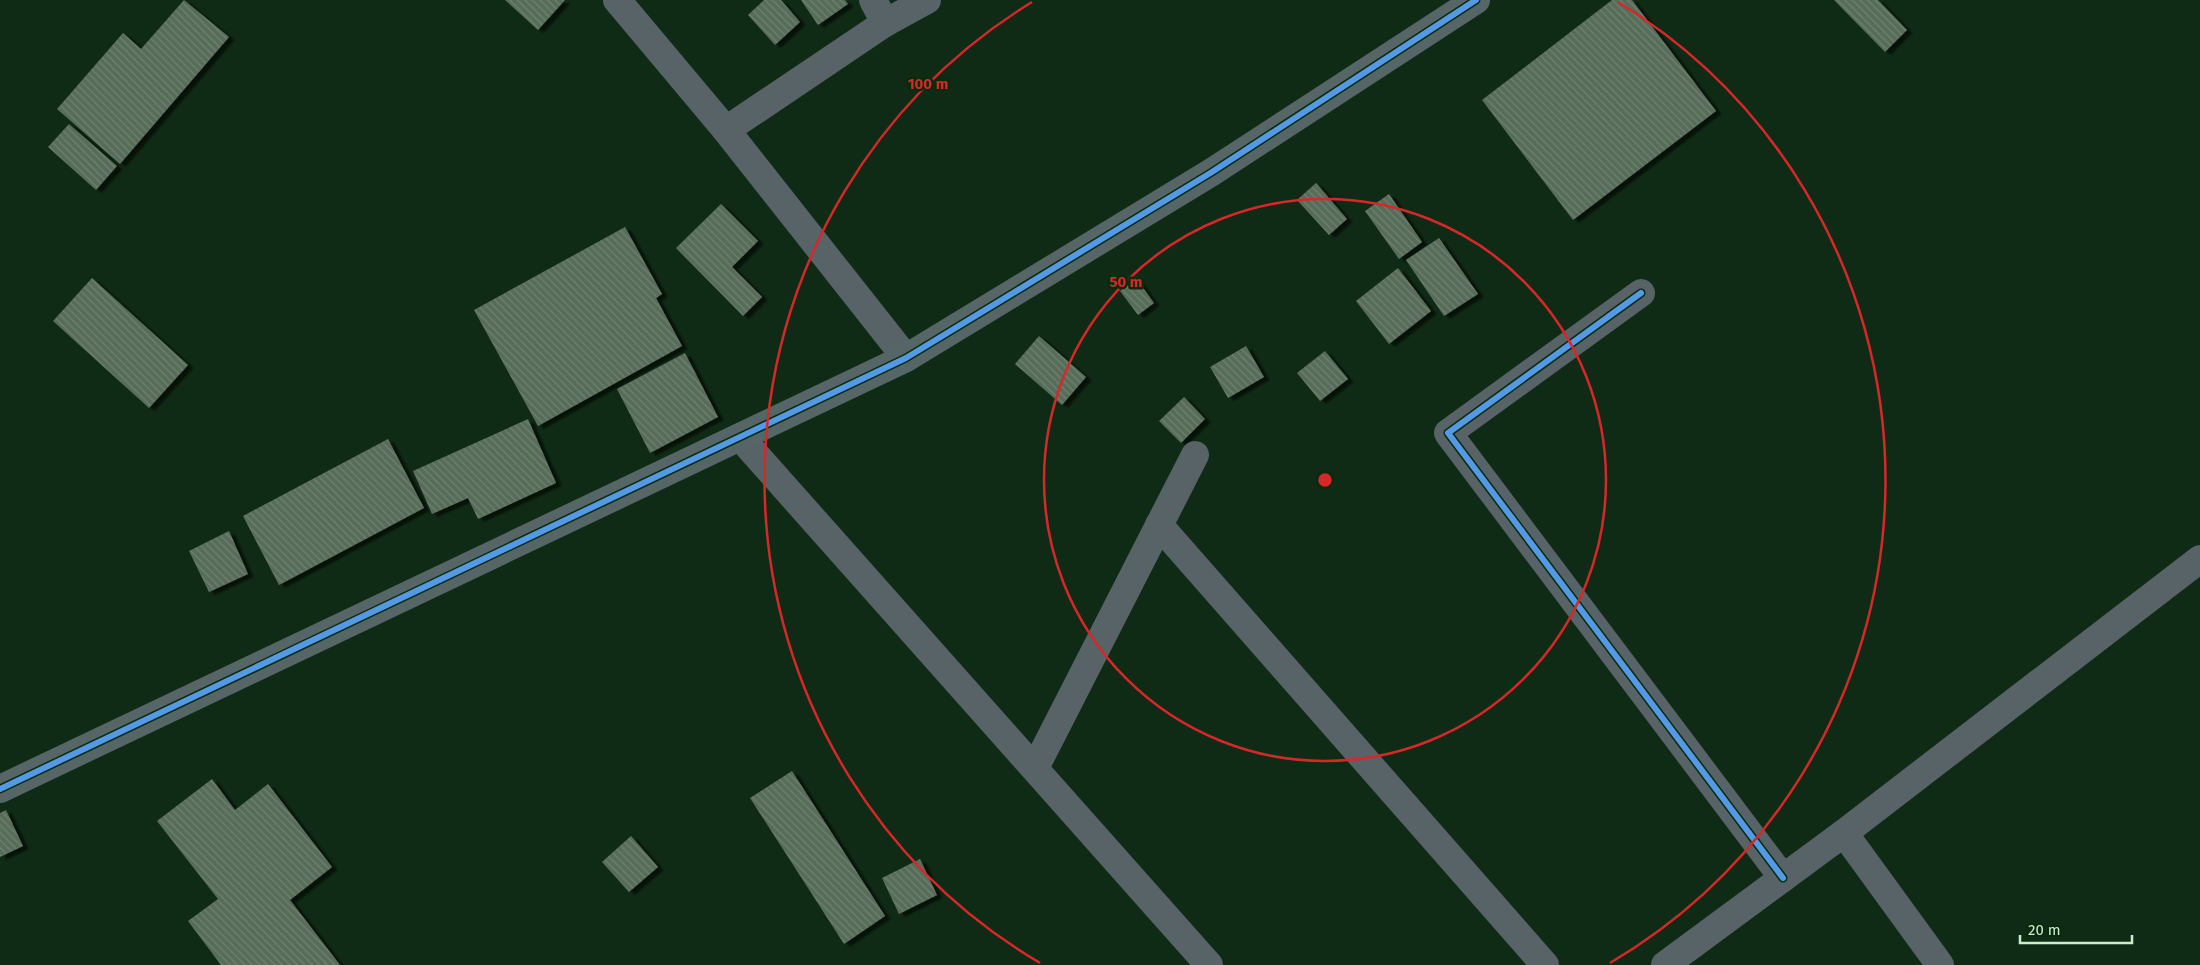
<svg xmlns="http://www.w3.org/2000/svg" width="2200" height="965" font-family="'Fira Sans',sans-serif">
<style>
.building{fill:url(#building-back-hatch);filter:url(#shadow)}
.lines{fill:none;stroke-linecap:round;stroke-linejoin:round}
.street{stroke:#576367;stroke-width:28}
.secondary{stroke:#566667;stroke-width:28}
.cycleway-casing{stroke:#092b0d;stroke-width:9}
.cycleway{stroke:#5399e6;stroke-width:6}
.ring{fill:none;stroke:#d62828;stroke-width:2.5}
.centre{fill:#d62828;stroke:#092b0d;stroke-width:2.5}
.ring-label{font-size:15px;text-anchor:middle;font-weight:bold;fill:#d62828;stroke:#092b0d;stroke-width:5;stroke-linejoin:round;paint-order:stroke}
</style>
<defs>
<pattern id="building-back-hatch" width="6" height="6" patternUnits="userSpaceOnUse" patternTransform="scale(1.25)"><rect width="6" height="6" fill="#586c5a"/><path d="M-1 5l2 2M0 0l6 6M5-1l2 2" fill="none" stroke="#6f8170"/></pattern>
<filter id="shadow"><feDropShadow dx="5.5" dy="3" stdDeviation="1" flood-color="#0009"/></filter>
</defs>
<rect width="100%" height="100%" fill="#102b15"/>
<!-- building -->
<g class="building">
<polygon points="184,0 229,37 120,164 57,109 123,33 141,49"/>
<polygon points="505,0 565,0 538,30"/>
<polygon points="764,0 781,0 800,22 775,45 748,15"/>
<polygon points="801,0 845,0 848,4 818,25"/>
<polygon points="1612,0 1632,0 1716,111 1573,220 1482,100"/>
<polygon points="1834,0 1878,0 1907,30 1885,52"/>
<polygon points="69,124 117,166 96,190 48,147"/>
<polygon points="1316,183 1347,219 1329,235 1297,200"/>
<polygon points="1389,194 1422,242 1399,259 1365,211"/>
<polygon points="721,204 758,241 732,267 762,297 743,316 676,248"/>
<polygon points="625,227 662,294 656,298 682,346 538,426 474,310"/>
<polygon points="1439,238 1478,294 1444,316 1406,260"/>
<polygon points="1398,268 1431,311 1389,344 1356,301"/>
<polygon points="92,278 188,365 149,408 53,321"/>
<polygon points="1136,278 1154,303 1138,315 1120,291"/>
<polygon points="1039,336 1086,377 1062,405 1015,364"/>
<polygon points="1246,346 1264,377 1228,398 1210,367"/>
<polygon points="1325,351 1348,379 1320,401 1297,373"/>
<polygon points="685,353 718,417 650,453 617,389"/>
<polygon points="1184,397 1205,419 1181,443 1159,421"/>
<polygon points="528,419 556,483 478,519 468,498 432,514 413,471"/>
<polygon points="388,439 424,508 279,585 243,516"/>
<polygon points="229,531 248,574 209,592 189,551"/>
<polygon points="792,771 885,916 844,944 750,798"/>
<polygon points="212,779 235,810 268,784 332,867 290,900 340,965 221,965 188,921 218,899 157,821"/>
<polygon points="6,810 23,846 0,857 0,813"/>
<polygon points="631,836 658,867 629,892 602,862"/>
<polygon points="920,859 937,895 899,914 882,878"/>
</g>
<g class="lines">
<!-- street -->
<g class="street">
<polyline points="617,0 726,130 906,358"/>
<polyline points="873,0 885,23"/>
<polyline points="726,130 885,23 927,0"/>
<polyline points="1641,293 1448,433 1783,878"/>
<polyline points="740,437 1209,965"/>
<polyline points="1159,525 1545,965"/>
<polyline points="1035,768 1195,455"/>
<polyline points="1844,833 1940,965"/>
<polyline points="1665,965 1844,833 2200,559"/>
</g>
<!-- secondary -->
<polyline class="secondary" points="0,789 906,358 1212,172 1476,0"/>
<!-- cycleway casing -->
<g class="cycleway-casing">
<g id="cycleway">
<polyline points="1641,293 1448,433 1783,878"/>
<polyline points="0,789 906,358 1212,172 1476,0"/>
</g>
</g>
<!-- cycleway -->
<use href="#cycleway" class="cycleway"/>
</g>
<!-- distance rings -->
<g class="ring">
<circle cx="1325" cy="480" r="281"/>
<path d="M1040 963A561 561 0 0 1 1032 2M1618 2A561 561 0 0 1 1610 963"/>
</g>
<circle cx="1325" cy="480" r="8" class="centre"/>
<g class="ring-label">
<text x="928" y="89">100 m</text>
<text x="1126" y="287">50 m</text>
</g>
<!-- scale -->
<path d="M2020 935v8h112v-8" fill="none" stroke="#cdedcd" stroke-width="2.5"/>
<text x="2028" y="935" font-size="15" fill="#cdedcd" stroke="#092b0d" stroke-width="4" paint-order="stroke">20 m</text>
</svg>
